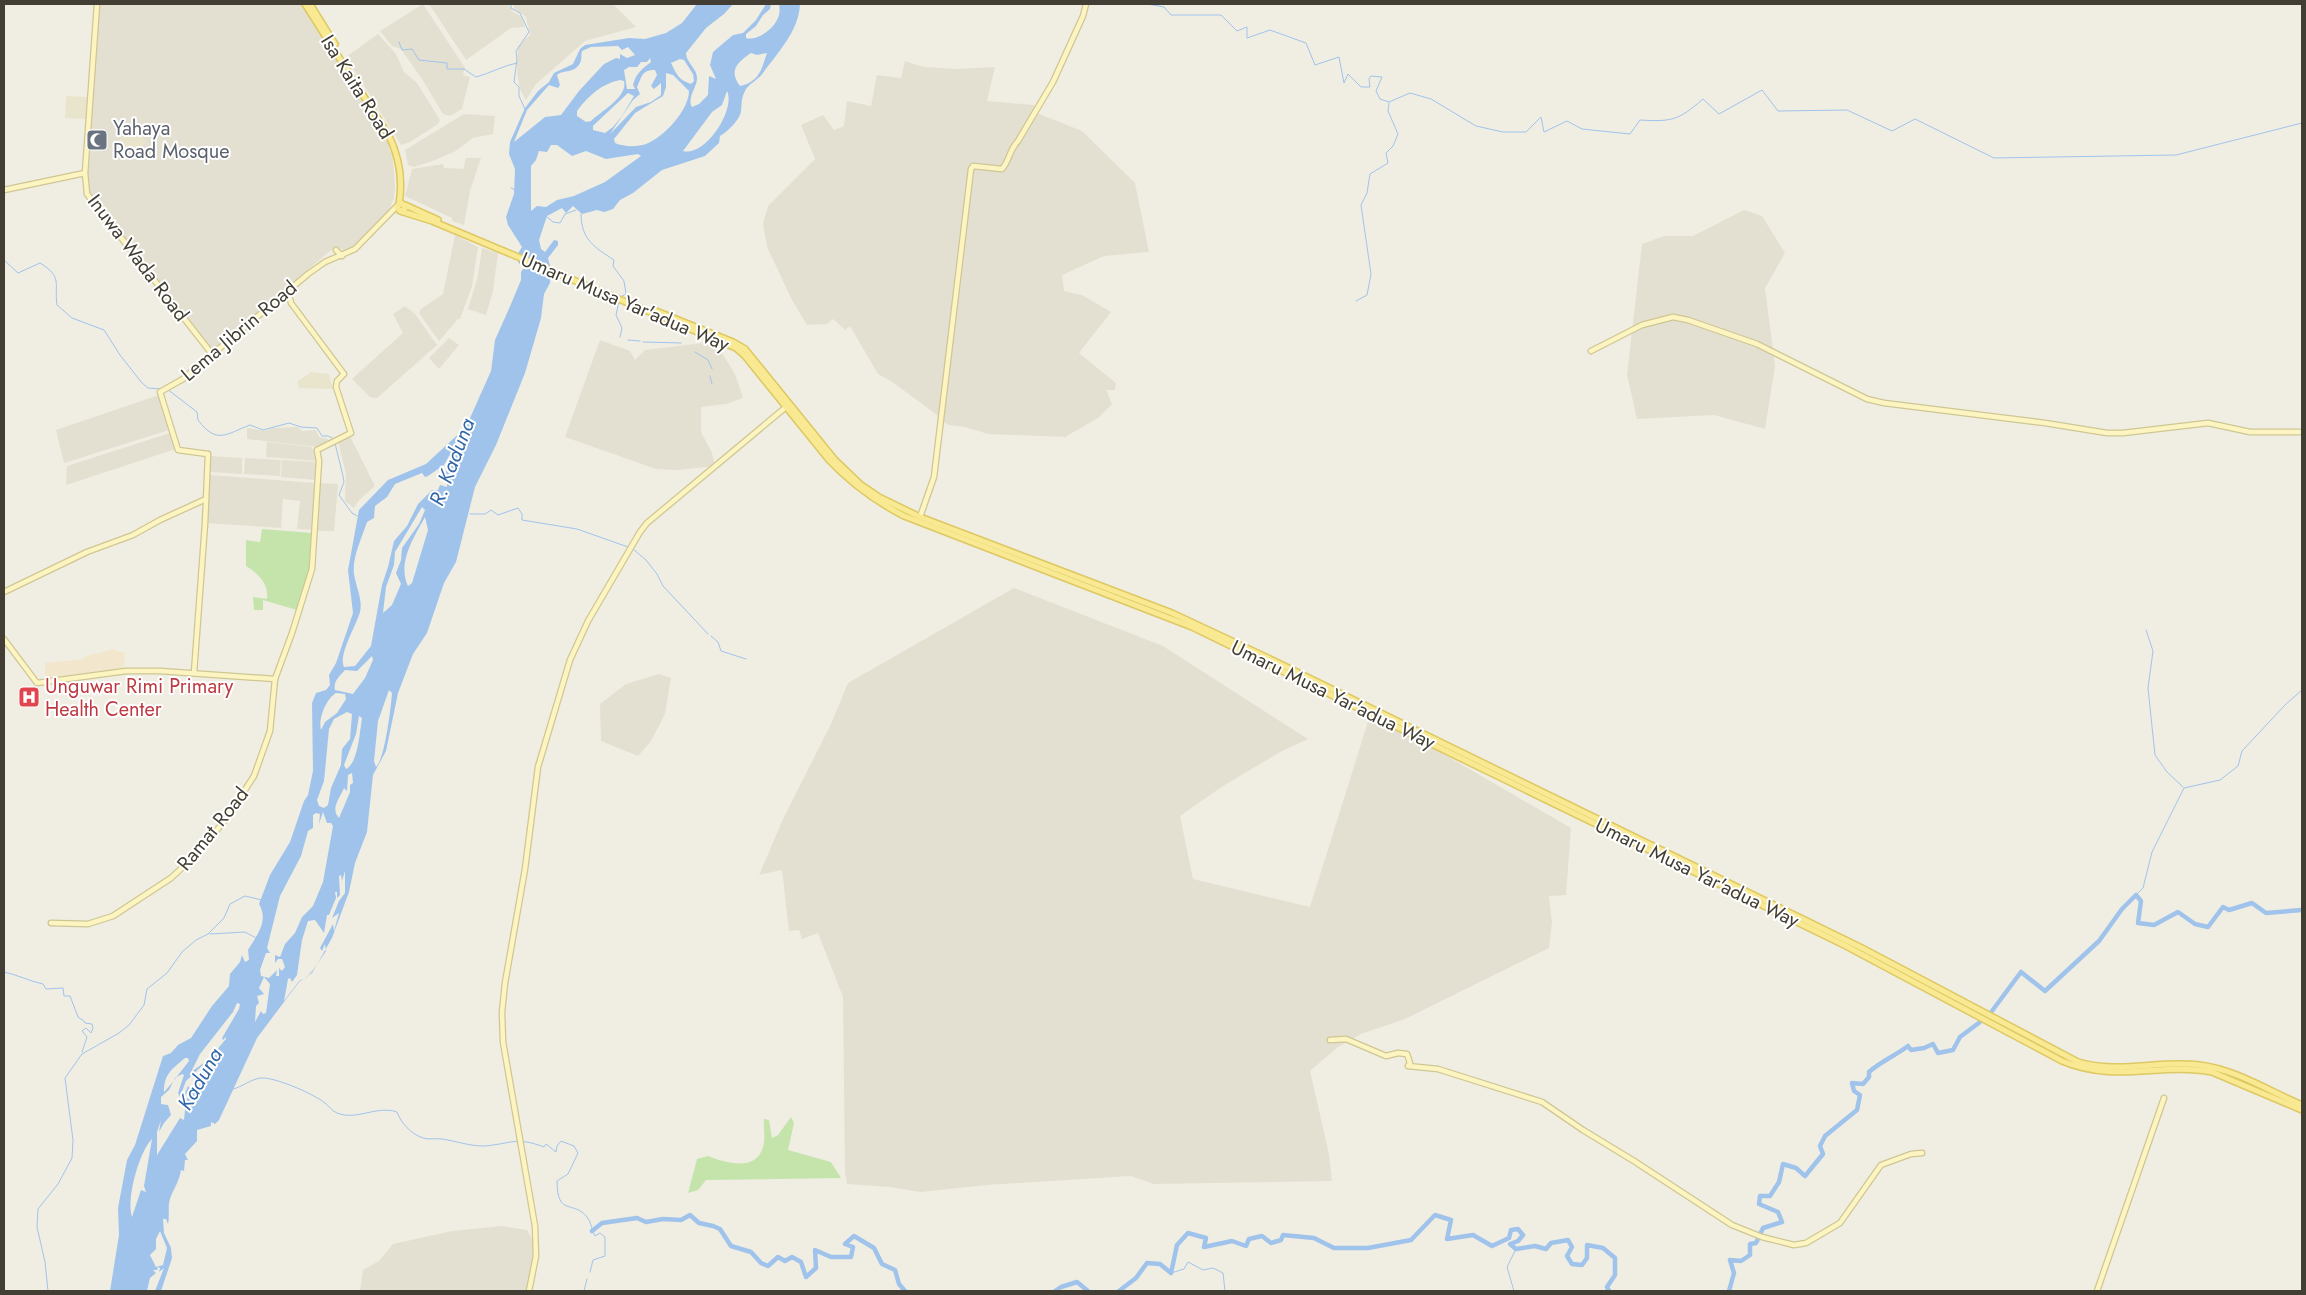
<svg xmlns="http://www.w3.org/2000/svg" width="2306" height="1295" font-family="Jost,sans-serif">
<style>
.residential{fill:#e4e0d1}
.commercial{fill:#f2e7cd}
.education{fill:#e9e5cd}
.green{fill:#c4e4ac}
.water{fill:#a0c3ec;fill-rule:evenodd}
.lines{fill:none;stroke-linecap:round;stroke-linejoin:round}
.stream{stroke:#a0c3ec;stroke-width:1}
.river{stroke:#a0c3ec;stroke-width:4.5}
.secondary-casing{stroke:#cfc694;stroke-width:7}
.primary-casing{stroke:#ddc863;stroke-width:8}
.secondary{stroke:#fcf5c1;stroke-width:4.5}
.primary{stroke:#f9e992;stroke-width:5}
.labels{text-anchor:middle;dominant-baseline:central;stroke-width:4;stroke-linejoin:round;paint-order:stroke}
.street-label{font-size:20px;fill:#423e33;stroke:#fff}
.worship-label{font-size:20px;fill:#5b616d;stroke:#fff;text-anchor:start}
.health-label{font-size:20px;fill:#be3a42;stroke:#fff;text-anchor:start}
.water-label{font-size:21px;font-style:italic;fill:#3267a8;stroke:#fff}
</style>
<rect width="100%" height="100%" fill="#f0eee2"/>
<!-- residential -->
<g class="residential">
<polygon points="99,4 302,4 385,134 393,160 395,186 394,198 389,210 351,248 343,250 336,246 214,349 210,350 90,197 86,177"/>
<polygon points="423,4 465,68 463,75 470,77 462,109 450,116 443,114 422,79 401,49 392,46 380,31"/>
<polygon points="429,4 508,4 513,12 521,16 525,27 511,28 466,60"/>
<polygon points="514,4 613,4 636,27 585,41 536,84 526,100 520,89 517,73 518,46 530,35 526,17 514,8"/>
<polygon points="378,34 396,54 404,72 417,83 440,120 438,124 410,142 401,145 346,57"/>
<polygon points="905,61 924,67 957,69 995,67 987,101 1034,105 1037,113 1082,131 1135,183 1149,252 1104,256 1062,275 1064,291 1082,295 1111,312 1079,353 1116,383 1115,390 1106,390 1112,404 1098,418 1065,437 988,434 965,427 949,425 942,421 937,415 891,381 878,374 850,326 845,330 833,319 827,324 807,325 792,300 767,247 763,224 768,206 815,159 801,125 823,115 834,130 844,126 847,101 871,106 877,75 901,78"/>
<polygon points="464,114 495,116 493,134 473,138 454,152 435,160 414,167 408,165 405,150"/>
<polygon points="466,158 481,158 470,191 464,225 452,221 452,218 405,196 412,169 443,164 444,168 463,169"/>
<polygon points="1744,210 1762,216 1785,253 1765,288 1775,366 1765,429 1714,415 1637,419 1627,375 1642,244 1664,236 1693,236"/>
<polygon points="455,235 478,247 472,286 460,319 458,319 439,341 419,313 421,309 443,294"/>
<polygon points="482,248 498,253 493,291 486,315 468,309 478,276"/>
<polygon points="405,306 415,314 437,345 377,398 370,397 352,379 403,333 393,314"/>
<polygon points="449,338 459,345 439,369 429,358"/>
<polygon points="600,340 630,351 635,360 645,350 703,343 719,348 735,374 743,398 726,404 701,407 701,432 712,453 715,466 677,470 656,469 565,437"/>
<polygon points="159,395 169,430 64,463 56,430"/>
<polygon points="298,427 302,431 316,430 319,437 328,439 330,443 318,447 247,439 247,428 265,431 273,428"/>
<polygon points="170,433 176,449 66,485 67,466"/>
<polygon points="350,436 375,486 359,500 354,508 345,501 346,474 338,441"/>
<polygon points="267,442 312,447 317,461 266,457"/>
<polygon points="211,456 242,458 242,474 210,472"/>
<polygon points="245,458 281,460 280,476 244,474"/>
<polygon points="282,460 318,462 316,480 281,477"/>
<polygon points="210,475 315,483 313,530 297,529 300,501 283,499 281,528 206,523"/>
<polygon points="318,483 338,484 334,531 315,531"/>
<polygon points="1014,588 1163,646 1308,739 1282,751 1223,786 1180,816 1193,879 1310,907 1371,712 1571,828 1566,895 1549,896 1552,922 1549,948 1405,1019 1361,1034 1338,1047 1310,1071 1329,1154 1332,1181 1154,1184 1131,1176 988,1185 920,1192 890,1187 847,1184 845,1172 843,997 818,933 802,939 799,930 789,931 782,870 759,875 784,817 831,724 848,683"/>
<polygon points="659,674 671,678 665,714 651,741 638,756 601,741 600,704 626,684"/>
<polygon points="502,1226 527,1230 534,1243 533,1263 528,1291 360,1291 363,1270 379,1261 393,1244 452,1231"/>
</g>
<!-- commercial -->
<polygon class="commercial" points="112,649 125,653 124,668 45,680 45,663 84,659 84,657"/>
<!-- education -->
<g class="education">
<polygon points="66,96 87,97 87,119 65,118"/>
<polygon points="138,128 147,142 127,158 114,142"/>
<polygon points="311,372 329,374 333,389 299,388 297,382"/>
</g>
<!-- green -->
<g class="green">
<path d="M262 529 312 533 310 572 297 610 263 600V610H254L253 597 267 599C269 584 258 573 246 566V540L260 542Z"/>
<path d="M791 1117 794 1123 788 1150 831 1162 841 1178 706 1180 698 1190 688 1193 697 1159 708 1156C726 1163 756 1172 763 1147 766 1139 763 1127 764 1119L769 1120 772 1138 778 1135Z"/>
</g>
<!-- water -->
<path class="water" d="M697 4H733L724 14 706 28 686 53C686 63 698 69 697 79 696 89 687 98 692 107L699 104 708 95 709 76 716 79 710 65 713 52 733 35 743 33 756 20 766 4H771L770 9 763 15 756 26 746 34V38C757 41 772 30 777 20 780 15 780 9 779 4H800C799 31 778 52 763 73 758 80 750 83 746 89 741 98 742 102 741 111 740 120 727 132 720 136L719 143 705 156 662 170 633 193 620 200 613 209 604 212 597 210 582 214 573 206 566 213 562 208 547 216 539 240 541 249 545 252 554 240 558 241V245L548 258 551 270 550 283 544 294 541 318 525 373 496 445 475 487 456 562 444 583 427 633 413 654 398 693 386 751 373 775 367 832 355 863 349 892 332 938 312 973 299 982 257 1038 219 1120 215 1124 211 1122V1126L197 1130V1141L185 1154 188 1160H185L184 1171 181 1170C179 1181 175 1187 171 1196 167 1204 170 1216 168 1224L166 1219H163L164 1233 171 1248 172 1258 161 1291H155L164 1268 159 1272 160 1268 158 1267 157 1270H153L156 1273 150 1278 147 1291H110L119 1235 118 1208 127 1160 135 1145 163 1056 171 1053 178 1045 191 1038 212 1006 229 986 230 974 240 962 242 955 245 962 249 960 248 950C257 935 269 921 259 904L270 875 290 842 304 801 308 795 313 771 312 703 316 693 326 690 330 685 329 675 336 663 353 613 348 570 359 510 388 480 426 464 466 427 491 371 495 340 508 311 521 280V272L524 268 518 262 517 255 522 247 508 225 506 217 514 194 515 169 509 154 510 142 525 108 538 91 549 82 554 73 573 64 580 49 585 45 629 38 645 39 666 33 682 23ZM618 46 622 50 628 47 635 55 627 58 620 54V59L616 58 604 64 579 91 561 115 545 117 514 142 527 110 549 85 558 88 560 85 557 75C564 69 574 74 580 63 582 60 581 55 582 51L591 47ZM751 53 757 55 767 53C761 70 760 81 740 86 728 70 738 62 751 53ZM650 58 651 62C642 69 636 73 633 85L635 89H627L624 70 629 67H637L641 62H647ZM680 59 684 60 693 74 694 81 691 84C678 80 676 73 671 63ZM655 70 657 75 651 86 654 89 661 83V95L651 102 636 107 610 134 633 100 640 94 637 87C642 77 641 70 655 70ZM666 73 673 75 689 91C689 110 664 137 646 144 637 147 624 147 615 143L614 139 635 113 663 96 666 87ZM620 80 624 81C628 97 601 111 591 121L586 122 577 116V111C588 96 601 84 620 80ZM727 91C736 110 705 157 683 151L712 112 722 105ZM628 93 634 96 622 116 613 127 605 133 593 130V126L596 123ZM551 145H557L572 156 586 151 606 159 638 154 641 156 605 182 574 196 557 200 546 207 537 206 531 211V166L536 160 539 151 547 152ZM454 454V459L442 478 447 482V487L440 485 438 490H432L418 504 407 526 394 541 388 567 382 585 371 646 355 666 344 667C338 655 356 626 360 612 363 600 356 587 354 574 352 557 362 538 367 522L374 518 375 506 387 497 395 484 422 473 425 477 428 476 444 465 449 456ZM422 507 425 510 419 524 402 548 401 560 396 573 401 584 392 605 383 613 386 587 394 565 395 552ZM425 517 428 530 412 583 408 586C397 563 414 537 425 517ZM372 656 373 660 365 678 353 694 335 690C333 681 340 676 345 670L357 671ZM389 690 392 693C391 707 385 759 376 767L374 761 378 721ZM336 693 345 694 346 699 337 713 325 722 321 730C318 719 326 699 336 693ZM347 712 352 714 350 739 342 749 341 765 331 788 328 805 324 808 319 806 317 800 324 781 329 729 334 719ZM359 716 362 718C360 730 358 764 346 769L344 765 356 734ZM352 773 353 783 350 785V792L339 818C330 808 340 798 344 788L347 791 348 775ZM323 812 327 823H331L333 826 323 882 313 906 302 917 295 933 285 944 280 957 275 955V963L278 959H282L285 967 282 971 279 968V976H276L277 970 269 978 261 976 260 970 266 953H270L267 948 280 896 301 856 308 831 313 828V815L316 813 320 814 319 824ZM345 871V893L339 901 332 918 339 913 334 931 333 924 320 948 322 951 325 944 326 951 313 970 307 977 299 981 284 1001 288 979 290 978 292 982 297 975 302 940 308 921 315 920 324 933 327 915H329L336 898 335 892H337V898L340 895 339 876 341 875 342 881ZM264 977 270 984 266 1013 263 1014 261 1011 255 1022 256 1006 259 1003 257 996 264 994 259 988ZM237 1003 240 1004 239 1009 222 1038 223 1040 226 1037V1039L208 1060 191 1072 200 1054 233 1012ZM185 1058H188L189 1061C185 1066 167 1090 164 1092 164 1074 172 1069 185 1058ZM205 1063H209L210 1065 207 1071 203 1070 193 1082 195 1085 199 1081H203L186 1100 184 1120 180 1118 157 1155V1132L161 1120 159 1132 164 1123 171 1115 168 1105 161 1104V1097L169 1090 175 1078 182 1074 184 1075 178 1093 180 1097 185 1096 190 1088 188 1086 185 1093 181 1094 186 1081ZM152 1139 144 1186 146 1192 141 1190 132 1217C126 1199 139 1152 152 1139ZM160 1231 167 1248 163 1265 156 1267 150 1255 156 1249V1239Z"/>
<g class="lines">
<!-- stream -->
<g class="stream">
<polyline points="511,4 511,8 520,13 529,32 516,51 517,59 514,82 519,87 519,96 525,109"/>
<polyline points="829,4 834,4"/>
<polyline points="1053,4 1057,4"/>
<polyline points="1108,4 1112,4"/>
<path d="M1147 4 1164 7 1171 15H1221L1237 31 1247 27V38L1270 30 1306 43 1315 65 1339 57 1344 83 1348 74 1361 87H1370L1369 79 1371 76 1382 77 1376 91 1380 99 1389 102 1410 93 1431 99 1476 126 1503 132H1526L1541 117 1544 132 1567 121 1582 129 1630 134 1640 120C1672 122 1679 120 1703 99L1719 114 1762 90 1778 111 1847 110 1892 131 1915 119 1994 158 2176 155 2302 123"/>
<path d="M399 42 402 50 412 49 419 60 447 63V69H464L476 77C491 73 502 66 517 63"/>
<polyline points="511,188 521,193"/>
<path d="M581 214C581 239 594 247 614 260L613 266 624 281 626 294 622 296"/>
<polyline points="546,216 553,222 560,223 565,214 576,210"/>
<path d="M4 260 18 273 40 263C63 277 54 283 57 305L72 318 104 330 120 355 142 383 148 388 161 389"/>
<polyline points="619,301 616,315 622,328 620,337"/>
<polyline points="1356,301 1367,295 1371,274 1361,205 1367,193 1370,174 1388,163 1386,153 1393,146 1398,134 1388,111 1389,103"/>
<polyline points="628,340 640,341"/>
<polyline points="643,342 681,343"/>
<polyline points="695,352 708,360 712,369"/>
<polyline points="710,376 712,384"/>
<path d="M167 389 197 412 198 420C217 445 226 434 250 425L263 430 289 423 301 427 317 428 322 436H328L334 439 343 476 344 482 339 495 352 513 357 516"/>
<polyline points="470,514 485,514 491,510 498,515 518,508 522,514 522,520 577,529 628,547"/>
<polyline points="633,549 646,560 657,574 663,586 708,634"/>
<polyline points="2146,630 2153,651 2148,688 2155,755 2167,772 2183,787"/>
<polyline points="711,636 718,642 721,651 746,659"/>
<polyline points="2136,895 2143,888 2152,852 2184,788 2220,780 2238,766 2242,751 2285,705 2302,690"/>
<polyline points="210,934 245,932 256,938"/>
<path d="M4 972C18 975 29 981 43 984L46 989 63 988 64 996H70L78 1017 84 1021 85 1023 92 1024 93 1028 91 1033 86 1028 82 1031 87 1037 82 1052"/>
<path d="M233 1089C242 1087 251 1079 261 1078 275 1077 314 1094 325 1103 329 1106 332 1111 337 1113 356 1121 377 1105 397 1112 401 1123 411 1134 423 1138 429 1140 436 1138 442 1139 456 1141 469 1146 484 1146 511 1144 515 1136 544 1147L546 1144 556 1152 557 1146 561 1141 574 1146 578 1153 568 1174 557 1181C557 1217 574 1200 587 1217 591 1222 592 1230 595 1236L600 1233 605 1237V1256L593 1260 590 1272"/>
<polyline points="1171,1273 1184,1269 1188,1262 1203,1270 1213,1268 1223,1273 1225,1291"/>
<polyline points="48,1291 45,1262 37,1227 38,1209 58,1184 72,1158 73,1140 65,1078 82,1054 119,1033 129,1025 144,1005 147,989 167,973 182,952 196,940 208,934 224,918 230,904 245,896 262,900"/>
<polyline points="584,1291 587,1279"/>
<polyline points="1514,1291 1507,1267 1516,1249"/>
</g>
<!-- river -->
<g class="river">
<polyline points="1992,1011 2021,972 2045,991 2099,941 2122,909 2136,895 2141,901 2138,923 2154,925 2178,912 2195,924 2208,927 2223,907 2229,910 2252,903 2266,913 2302,910"/>
<polyline points="592,1231 602,1223 637,1218 646,1222 663,1219 681,1220 690,1215 699,1223 713,1226 720,1229 731,1246 751,1252 761,1263 768,1266 778,1257 785,1261 792,1257 801,1262 806,1277 816,1268 815,1250 831,1257 851,1257 853,1247 845,1244 854,1236 874,1248 882,1264 895,1270 899,1284 905,1291"/>
<polyline points="1055,1291 1061,1287 1077,1282 1088,1291"/>
<polyline points="1119,1291 1136,1278 1147,1263 1160,1264 1171,1273 1177,1245 1188,1233 1206,1238 1204,1247 1232,1241 1246,1246 1249,1239 1262,1236 1271,1243 1281,1240 1283,1235 1314,1238 1334,1248 1368,1248 1411,1240 1435,1215 1451,1220 1447,1239 1473,1235 1492,1246 1509,1238 1511,1230 1518,1229 1523,1235 1518,1241 1510,1244 1516,1249 1535,1246 1546,1249 1551,1243 1568,1240 1572,1247 1567,1256 1572,1264 1582,1265 1587,1258 1587,1245 1603,1248 1615,1258 1615,1275 1607,1287 1609,1291"/>
<path d="M1729 1291 1734 1273 1730 1260 1741 1261 1750 1255V1244L1756 1243 1763 1228 1782 1222 1778 1212 1759 1204 1760 1196H1770L1779 1182 1783 1164 1796 1168 1805 1176 1823 1154 1820 1146 1825 1136 1857 1110 1860 1095 1854 1091 1852 1083 1863 1084 1869 1077V1072C1881 1061 1895 1056 1908 1046L1911 1050 1924 1048 1933 1044 1938 1053 1953 1050 1960 1037 1980 1022"/>
</g>
<!-- secondary casing -->
<g class="secondary-casing">
<g id="secondary">
<polyline points="97,4 85,173 87,194 212,354"/>
<polyline points="4,190 85,173"/>
<polyline points="336,250 342,256"/>
<polyline points="1591,351 1642,325 1673,317 1688,320 1757,344 1867,399 1884,403 2045,423 2107,433 2123,433 2208,423 2250,432 2302,432"/>
<path d="M920 517 934 477 971 169 973 166 1002 169C1010 160 1009 150 1018 141L1053 82 1083 16 1086 4"/>
<polyline points="4,592 87,552 133,535 160,520 206,499"/>
<polyline points="4,639 37,683 126,671 160,671 275,679"/>
<polyline points="194,673 205,524 208,454 178,450 160,392 183,379 308,274 325,262 355,249 397,206"/>
<polyline points="51,923 88,924 113,916 171,878 198,853 226,819 254,776 270,731 275,679 292,633 312,569 319,461 317,450 351,433 336,387 337,381 344,374 291,303 288,291"/>
<polyline points="1330,1040 1346,1039 1386,1056 1398,1053 1407,1054 1410,1063 1408,1066 1438,1069 1542,1102 1583,1130 1634,1161 1732,1225 1762,1237 1794,1245 1806,1243 1840,1223 1881,1165 1911,1154 1922,1153"/>
<polyline points="529,1291 536,1256 535,1226 503,1042 502,1012 505,983 525,869 538,767 570,660 588,621 640,532 647,523 786,407"/>
<polyline points="2097,1291 2164,1098"/>
</g>
</g>
<!-- primary casing -->
<g class="primary-casing">
<g id="primary">
<path d="M305 4 389 136C399 157 403 181 399 204"/>
<polyline points="310,4 335,44"/>
<polyline points="405,205 438,220"/>
<path d="M402 211 406 207 401 203 397 207 400 211 432 221 736 348 745 356 829 460C851 483 875 501 904 516L1192 627 1846 946 2062 1061C2118 1084 2159 1062 2212 1072L2302 1110"/>
<path d="M656 311 733 342 745 349 835 460 860 484 879 497 920 517 1172 613 1266 657 1862 948 2078 1062C2118 1074 2158 1060 2199 1065 2235 1069 2269 1091 2302 1105"/>
</g>
</g>
<!-- secondary -->
<use href="#secondary" class="secondary"/>
<!-- primary -->
<use href="#primary" class="primary"/>
</g>
<!-- icons -->
<defs>
<g id="mosque-square" transform="scale(1.125)"><rect x="-9" y="-9" width="18" height="18" rx="4" fill="#6b7280" stroke="#fff"/><path d="M3.5-4.9A6 6 0 1 0 3.5 4.9A5 5 0 1 1 3.5-4.9Z" fill="#fff"/></g>
<g id="hospital-square" transform="scale(1.125)"><rect x="-9" y="-9" width="18" height="18" rx="4" fill="#e0444e" stroke="#fff"/><path d="M-5-5h3v3.5h4V-5h3V5h-3V1.5h-4V5h-3Z" fill="#fff"/></g>
</defs>
<g fill-rule="evenodd">
<use href="#mosque-square" x="97" y="140"/>
<use href="#hospital-square" x="29" y="697"/>
</g>
<g class="labels">
<!-- street labels -->
<g class="street-label">
<text transform="translate(357 87) rotate(58)">Isa Kaita Road</text>
<text transform="translate(138 258) rotate(53)">Inuwa Wada Road</text>
<text transform="translate(625 302) rotate(23)">Umaru Musa Yar'adua Way</text>
<text transform="translate(239 331) rotate(-40)">Lema Jibrin Road</text>
<text transform="translate(1333 695) rotate(26)">Umaru Musa Yar'adua Way</text>
<text transform="translate(213 829) rotate(-51)">Ramat Road</text>
<text transform="translate(1697 873) rotate(26)">Umaru Musa Yar'adua Way</text>
</g>
<!-- worship labels -->
<g class="worship-label">
<text x="113" y="128">Yahaya<tspan x="113" dy="23">Road Mosque</tspan></text>
</g>
<!-- health labels -->
<g class="health-label">
<text x="45" y="686">Unguwar Rimi Primary<tspan x="45" dy="23">Health Center</tspan></text>
</g>
<!-- water labels -->
<g class="water-label">
<text transform="translate(452 462) rotate(-69)">R. Kaduna</text>
<text transform="translate(200 1079) rotate(-60)">Kaduna</text>
</g>
</g>
<!-- border -->
<rect width="2306" height="1295" fill="none" stroke="#423e33" stroke-width="10"/>
</svg>
